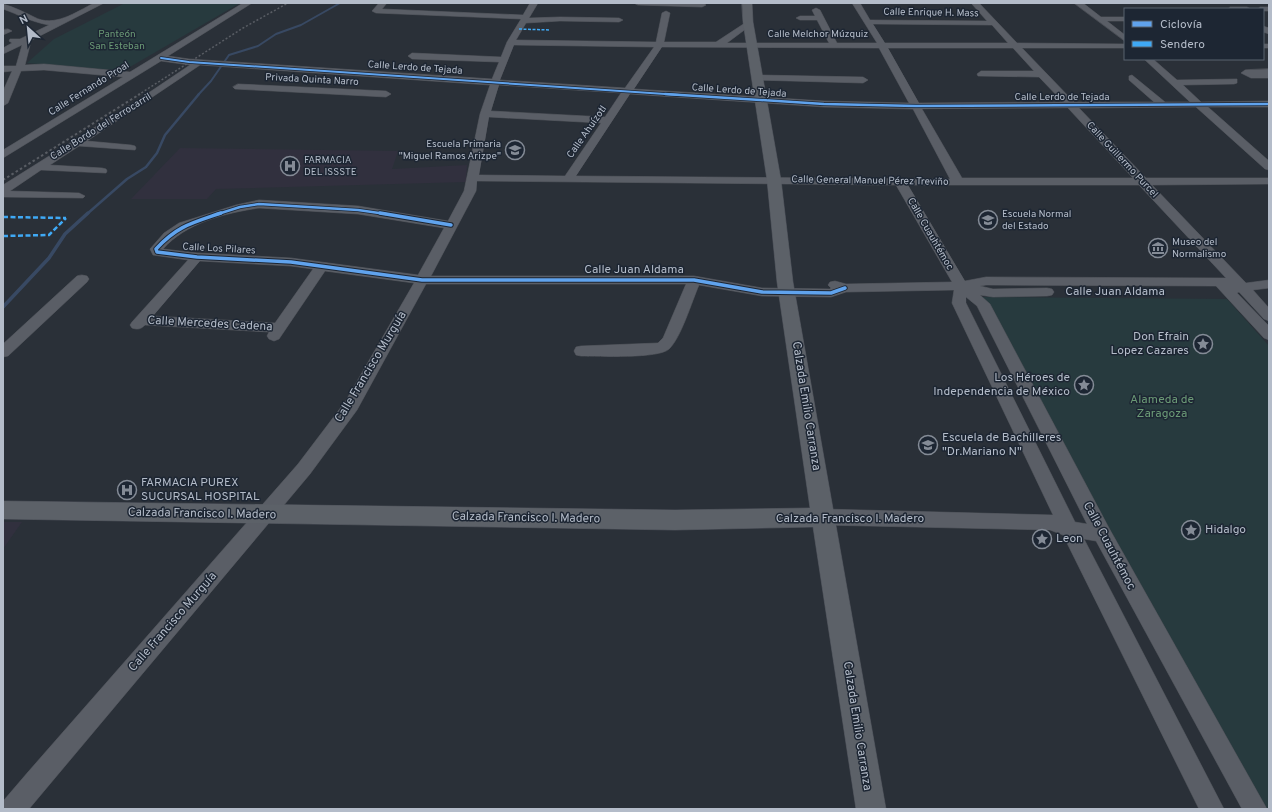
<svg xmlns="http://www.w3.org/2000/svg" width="1272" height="812" font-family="Overpass,sans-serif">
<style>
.medical{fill:#31303e}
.green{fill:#273a3e}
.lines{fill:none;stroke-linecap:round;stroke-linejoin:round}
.stream-far2{stroke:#384963;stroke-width:2}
.stream-far1{stroke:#384963;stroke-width:2.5}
.stream{stroke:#384963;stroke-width:3.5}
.minor-casing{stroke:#484c53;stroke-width:1}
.major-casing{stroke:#484c55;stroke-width:1}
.minor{fill:#5a5e66;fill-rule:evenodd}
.major{fill:#5c6168;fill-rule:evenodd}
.rail-far1{stroke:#595d64;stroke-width:1.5;stroke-dasharray:2 2;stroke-linecap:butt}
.rail{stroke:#595d64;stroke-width:2;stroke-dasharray:2.5 2.5;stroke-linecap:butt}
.quiet-far1{stroke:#3fa9f5;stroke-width:1.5;stroke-dasharray:3 1.5;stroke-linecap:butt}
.quiet{stroke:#3fa9f5;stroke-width:2.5;stroke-dasharray:5 2.5;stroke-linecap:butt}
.cycleway-far2-casing{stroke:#1d2633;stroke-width:3.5}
.cycleway-far1-casing{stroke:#1d2633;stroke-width:4}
.cycleway-casing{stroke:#1d2633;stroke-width:5.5}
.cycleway-far2{stroke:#60a3ed;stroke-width:2}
.cycleway-far1{stroke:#60a3ed;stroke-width:2.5}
.cycleway{stroke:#60a3ed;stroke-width:3.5}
.labels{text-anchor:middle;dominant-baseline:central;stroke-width:3;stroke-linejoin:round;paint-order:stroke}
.far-street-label{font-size:10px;fill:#b4bcc9;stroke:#1d2633}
.far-park-label{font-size:10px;fill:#6b9a76;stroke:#1d2633}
.far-poi-label{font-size:10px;fill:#b4bcc9;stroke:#1d2633;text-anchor:start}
.street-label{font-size:12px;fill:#b4bcc9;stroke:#1d2633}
.poi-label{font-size:12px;fill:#b4bcc9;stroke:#1d2633;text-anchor:start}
.park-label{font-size:12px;fill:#6b9a76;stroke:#1d2633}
</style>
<rect width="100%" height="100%" fill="#2a3038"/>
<!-- medical -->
<g class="medical">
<polygon points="180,148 398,151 392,169 467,165 466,182 216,189 207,199 131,199"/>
<polygon points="3,522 22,522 3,549"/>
</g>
<!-- green -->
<g class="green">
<polygon points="125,3 240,3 123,71 27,63 54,39"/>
<polygon points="982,297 1227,299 1269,346 1269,809 1254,809"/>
</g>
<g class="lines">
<!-- stream-far2 -->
<polyline class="stream-far2" points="198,95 211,81 229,55 258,46 276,34 301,25 340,3"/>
<!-- stream-far1 -->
<polyline class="stream-far1" points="87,214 127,179 146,167 157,153 165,135 199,94"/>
<!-- stream -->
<polyline class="stream" points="3,307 49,258 65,234 88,213"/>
<!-- minor casing -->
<g class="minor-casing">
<g id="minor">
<path d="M94 3H104L28 42 30 45 25 65 44 64 130 72 243 3H252L168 56 189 59 492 79 499 62 412 59 408 56 412 53 501 57 507 42 521 19 376 13 372 11 379 3H387L382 9 523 15 530 3H538L529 18 560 17 619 18 623 20 619 22 560 21 526 23 516 40 656 42 662 13 666 11 670 13 664 42H716L748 21H751V25L727 43H829L817 20H800L796 18 800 16H815L812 10 816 8 820 10 837 43H877L852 3H860L870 20 987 21 971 3H979L1017 43 1125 44V48H1022L1074 102H1154L1129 80V76L1132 75 1165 102H1190L1144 59H1153L1177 80 1237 79V83L1234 84 1183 85 1201 102 1269 101V107H1208L1269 161V170L1265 169 1196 107 1079 108 1146 178H1269V184L1152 185 1246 283 1269 280V288L1253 290 1269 308V321L1264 319 1239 292 1237 293 1269 326V340L1264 338 1216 286 986 285 980 286 993 289 1047 288 1052 289 1054 292 1052 295 1047 296 993 297 980 295 990 304 1109 528 1267 809H1242L1096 541 1084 539 1224 809H1199L1063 535 1050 530 823 525 817 522 814 517 817 512 823 509 1053 515 952 303 954 290 846 292 831 297 762 296 699 285C692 301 681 338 669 349 659 359 598 356 581 356L576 355 574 351 576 347 581 346 658 343 663 338 686 284H426L357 410 310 474 29 809H3L4 800 28 772 298 464 345 402 414 283 325 271 279 339 274 341 269 339 267 336 269 332 145 325C141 329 138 330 132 328L130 325 132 322 188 260 153 255 150 249 164 233 179 223 236 205 259 200 358 206 448 221 464 191 480 114 490 85 200 65 87 141 131 145 135 146 136 148 135 150 79 146 50 165 102 168 106 169 107 171 106 173 41 170 10 191 79 193 85 196 83 198 3 197V185L135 102 190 65 161 61 3 158V150L123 77 44 70 21 71 8 103 3 106V91L12 71 3 72V66H16L22 45 3 54V48L12 43 9 41 10 39H20L49 25C31 22 20 15 3 9V4C14 7 24 12 34 17 54 28 76 12 94 3ZM873 24 992 25 1008 43H885ZM514 45 654 47 625 88 500 80ZM662 47 879 48 909 103 824 101 634 89ZM888 48H1013L1034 71H981L977 74 978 76 1039 77 1063 102 919 103ZM499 85 621 93 605 117 491 111ZM630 94 824 107 913 109 950 179 576 176ZM1068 108 1133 178H962L922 109ZM489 117 601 123 565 176 479 175ZM477 181 896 185 952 282 846 284 835 281 830 282 828 285 831 288 830 289 762 288 694 276H431L476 191ZM908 185H1139L1226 278 986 277 965 281ZM259 208 358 214 444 228 418 275 291 258 197 253 163 249C186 223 225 213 259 208ZM200 261 291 266 313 269 275 323 153 316ZM966 297 977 306 1087 524 1075 522 966 303Z"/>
<polygon points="634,3 703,3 706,5 702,7 638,5"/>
<polygon points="1074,3 1083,3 1101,17 1125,17 1125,21 1107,21 1125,35 1125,41"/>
<polygon points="1230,7 1247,7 1251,9 1229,9"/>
<polygon points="1260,7 1269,7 1269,11 1263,11 1263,9 1259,9"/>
<polygon points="1263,26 1269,28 1269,34 1263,32"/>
<polygon points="8,29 12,31 3,35 3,30"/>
<rect x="1263" y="44" width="6" height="4"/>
<polygon points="1269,69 1269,78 1251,78 1241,73 1245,70"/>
<polygon points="758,75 863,77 868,80 863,83 755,80 754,78"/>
<polygon points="238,84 386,91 391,94 386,97 235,89 233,87"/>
<polygon points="82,275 87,276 89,279 87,282 8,356 3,357 3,344 77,276"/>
</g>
</g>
<!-- major casing -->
<g class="major-casing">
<polygon id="major" points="742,3 752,3 753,22 781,180 793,282 886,809 856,809 813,527 675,530 3,519 3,501 675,510 810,508 777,282 767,180 743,22"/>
</g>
<!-- minor -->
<use href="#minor" class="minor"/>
<!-- major -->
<use href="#major" class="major"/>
<!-- rail-far1 -->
<polyline class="rail-far1" points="138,95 243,28 288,3"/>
<!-- rail -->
<polyline class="rail" points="3,180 140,94"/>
<!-- quiet-far1 -->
<polyline class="quiet-far1" points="519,29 550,30"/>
<!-- quiet -->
<g class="quiet">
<polyline points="3,217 66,218"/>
<polyline points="3,236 49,235 66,218"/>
</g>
<!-- cycleway-far2 casing -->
<g class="cycleway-far2-casing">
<polyline id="cycleway-far2" points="161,58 189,62 680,95"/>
</g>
<!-- cycleway-far1 casing -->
<g class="cycleway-far1-casing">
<g id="cycleway-far1">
<polyline points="665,94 824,104 916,106 1269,104"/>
<polyline points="218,214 240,207 259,204 358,210 386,214"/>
</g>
</g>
<!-- cycleway casing -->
<g class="cycleway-casing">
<g id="cycleway">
<path d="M221 213C192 223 177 226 156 249L157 252 197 257 291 262 422 280H694L762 292 831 293 845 288"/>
<polyline points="380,213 451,225"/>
</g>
</g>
<!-- cycleway-far2 -->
<use href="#cycleway-far2" class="cycleway-far2"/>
<!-- cycleway-far1 -->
<use href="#cycleway-far1" class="cycleway-far1"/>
<!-- cycleway -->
<use href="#cycleway" class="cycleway"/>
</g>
<!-- icons -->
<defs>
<g id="school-ring" transform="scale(1)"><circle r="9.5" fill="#1d2633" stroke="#848b96" stroke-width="1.5"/><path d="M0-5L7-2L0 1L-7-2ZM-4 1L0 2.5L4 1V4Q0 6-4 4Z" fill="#848b96"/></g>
<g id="hospital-ring" transform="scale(1)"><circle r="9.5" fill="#1d2633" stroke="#848b96" stroke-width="1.5"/><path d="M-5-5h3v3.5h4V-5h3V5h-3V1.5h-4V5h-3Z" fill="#848b96"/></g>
<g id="university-ring" transform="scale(1)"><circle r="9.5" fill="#1d2633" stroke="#848b96" stroke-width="1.5"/><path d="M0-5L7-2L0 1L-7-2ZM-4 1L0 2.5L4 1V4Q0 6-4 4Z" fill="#848b96"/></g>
<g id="museum-ring" transform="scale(1)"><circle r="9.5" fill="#1d2633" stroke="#848b96" stroke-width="1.5"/><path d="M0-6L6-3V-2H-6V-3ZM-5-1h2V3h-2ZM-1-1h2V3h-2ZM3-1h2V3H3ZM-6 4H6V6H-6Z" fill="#848b96"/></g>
<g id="sight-ring" transform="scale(1)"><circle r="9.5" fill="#1d2633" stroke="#848b96" stroke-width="1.5"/><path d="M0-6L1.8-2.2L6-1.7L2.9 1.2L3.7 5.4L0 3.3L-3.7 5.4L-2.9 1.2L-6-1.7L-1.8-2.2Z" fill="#848b96"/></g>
</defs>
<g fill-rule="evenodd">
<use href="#school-ring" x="515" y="150"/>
<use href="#hospital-ring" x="290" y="166"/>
<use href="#university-ring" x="988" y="220"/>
<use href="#museum-ring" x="1158" y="248"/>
<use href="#sight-ring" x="1203" y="344"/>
<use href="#sight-ring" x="1084" y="385"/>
<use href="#school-ring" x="928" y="445"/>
<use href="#hospital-ring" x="127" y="490"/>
<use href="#sight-ring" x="1191" y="530"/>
<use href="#sight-ring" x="1042" y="539"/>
</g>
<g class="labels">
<!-- far-street labels -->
<g class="far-street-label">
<text transform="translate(931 13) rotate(1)">Calle Enrique H. Mass</text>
<text x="818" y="34">Calle Melchor Múzquiz</text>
<text transform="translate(415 68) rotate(4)">Calle Lerdo de Tejada</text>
<text transform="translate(312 80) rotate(3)">Privada Quinta Narro</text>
<text transform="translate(89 89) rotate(-32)">Calle Fernando Proal</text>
<text transform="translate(739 91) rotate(4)">Calle Lerdo de Tejada</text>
<text x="1062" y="97">Calle Lerdo de Tejada</text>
<text transform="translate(101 127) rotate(-32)">Calle Bordo del Ferrocarril</text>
<text transform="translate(587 132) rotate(-55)">Calle Ahuízotl</text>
<text transform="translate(1122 160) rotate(47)">Calle Guillermo Purcel</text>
<text transform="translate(870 181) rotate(1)">Calle General Manuel Pérez Treviño</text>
<text transform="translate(930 234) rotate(60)">Calle Cuauhtémoc</text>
<text transform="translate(219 249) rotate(3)">Calle Los Pilares</text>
</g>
<!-- far-park labels -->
<g class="far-park-label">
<text x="117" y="34">Panteón<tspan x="117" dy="12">San Esteban</tspan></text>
</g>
<!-- far-poi labels -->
<g class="far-poi-label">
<text x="501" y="144" text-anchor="end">Escuela Primaria<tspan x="501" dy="12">"Miguel Ramos Arizpe"</tspan></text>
<text x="304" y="160">FARMACIA<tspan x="304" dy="12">DEL ISSSTE</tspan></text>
<text x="1002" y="214">Escuela Normal<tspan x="1002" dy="12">del Estado</tspan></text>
<text x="1172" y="242">Museo del<tspan x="1172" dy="12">Normalismo</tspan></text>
</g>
<!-- street labels -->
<g class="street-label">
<text x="634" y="270">Calle Juan Aldama</text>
<text x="1115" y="292">Calle Juan Aldama</text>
<text transform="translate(210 324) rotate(3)">Calle Mercedes Cadena</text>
<text transform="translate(371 367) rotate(-59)">Calle Francisco Murguía</text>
<text transform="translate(806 406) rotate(81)">Calzada Emilio Carranza</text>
<text transform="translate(202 514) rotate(1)">Calzada Francisco I. Madero</text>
<text transform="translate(526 518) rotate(1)">Calzada Francisco I. Madero</text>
<text x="850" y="519">Calzada Francisco I. Madero</text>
<text transform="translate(1109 546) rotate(62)">Calle Cuauhtémoc</text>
<text transform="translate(173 622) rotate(-49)">Calle Francisco Murguía</text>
<text transform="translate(857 726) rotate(81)">Calzada Emilio Carranza</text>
</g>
<!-- poi labels -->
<g class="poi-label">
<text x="1189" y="337" text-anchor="end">Don Efrain<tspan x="1189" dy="14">Lopez Cazares</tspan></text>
<text x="1070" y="378" text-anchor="end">Los Héroes de<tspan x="1070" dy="14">Independencia de México</tspan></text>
<text x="942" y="438">Escuela de Bachilleres<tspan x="942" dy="14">"Dr.Mariano N"</tspan></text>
<text x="141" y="483">FARMACIA PUREX<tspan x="141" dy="14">SUCURSAL HOSPITAL</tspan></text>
<text x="1205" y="530">Hidalgo</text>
<text x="1056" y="539">Leon</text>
</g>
<!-- park labels -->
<g class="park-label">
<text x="1162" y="400">Alameda de<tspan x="1162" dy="14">Zaragoza</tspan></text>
</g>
</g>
<!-- border -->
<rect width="1272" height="812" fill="none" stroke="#b4bcc9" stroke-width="8"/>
<!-- legend -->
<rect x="1124" y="8" width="140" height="52" fill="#1d2633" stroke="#59626f"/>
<rect x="1132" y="21" width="20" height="6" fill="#60a3ed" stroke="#59626f"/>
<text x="1160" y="28" font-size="12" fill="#b4bcc9">Ciclovía</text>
<rect x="1132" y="41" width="20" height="6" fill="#3fa9f5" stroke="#59626f"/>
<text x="1160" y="48" font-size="12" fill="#b4bcc9">Sendero</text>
<!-- north arrow -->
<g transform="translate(28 28) rotate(333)" stroke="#1d2633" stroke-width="3" paint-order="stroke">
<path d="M0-3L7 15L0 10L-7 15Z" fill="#b4bcc9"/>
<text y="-6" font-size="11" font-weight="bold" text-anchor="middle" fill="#b4bcc9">N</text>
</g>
</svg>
